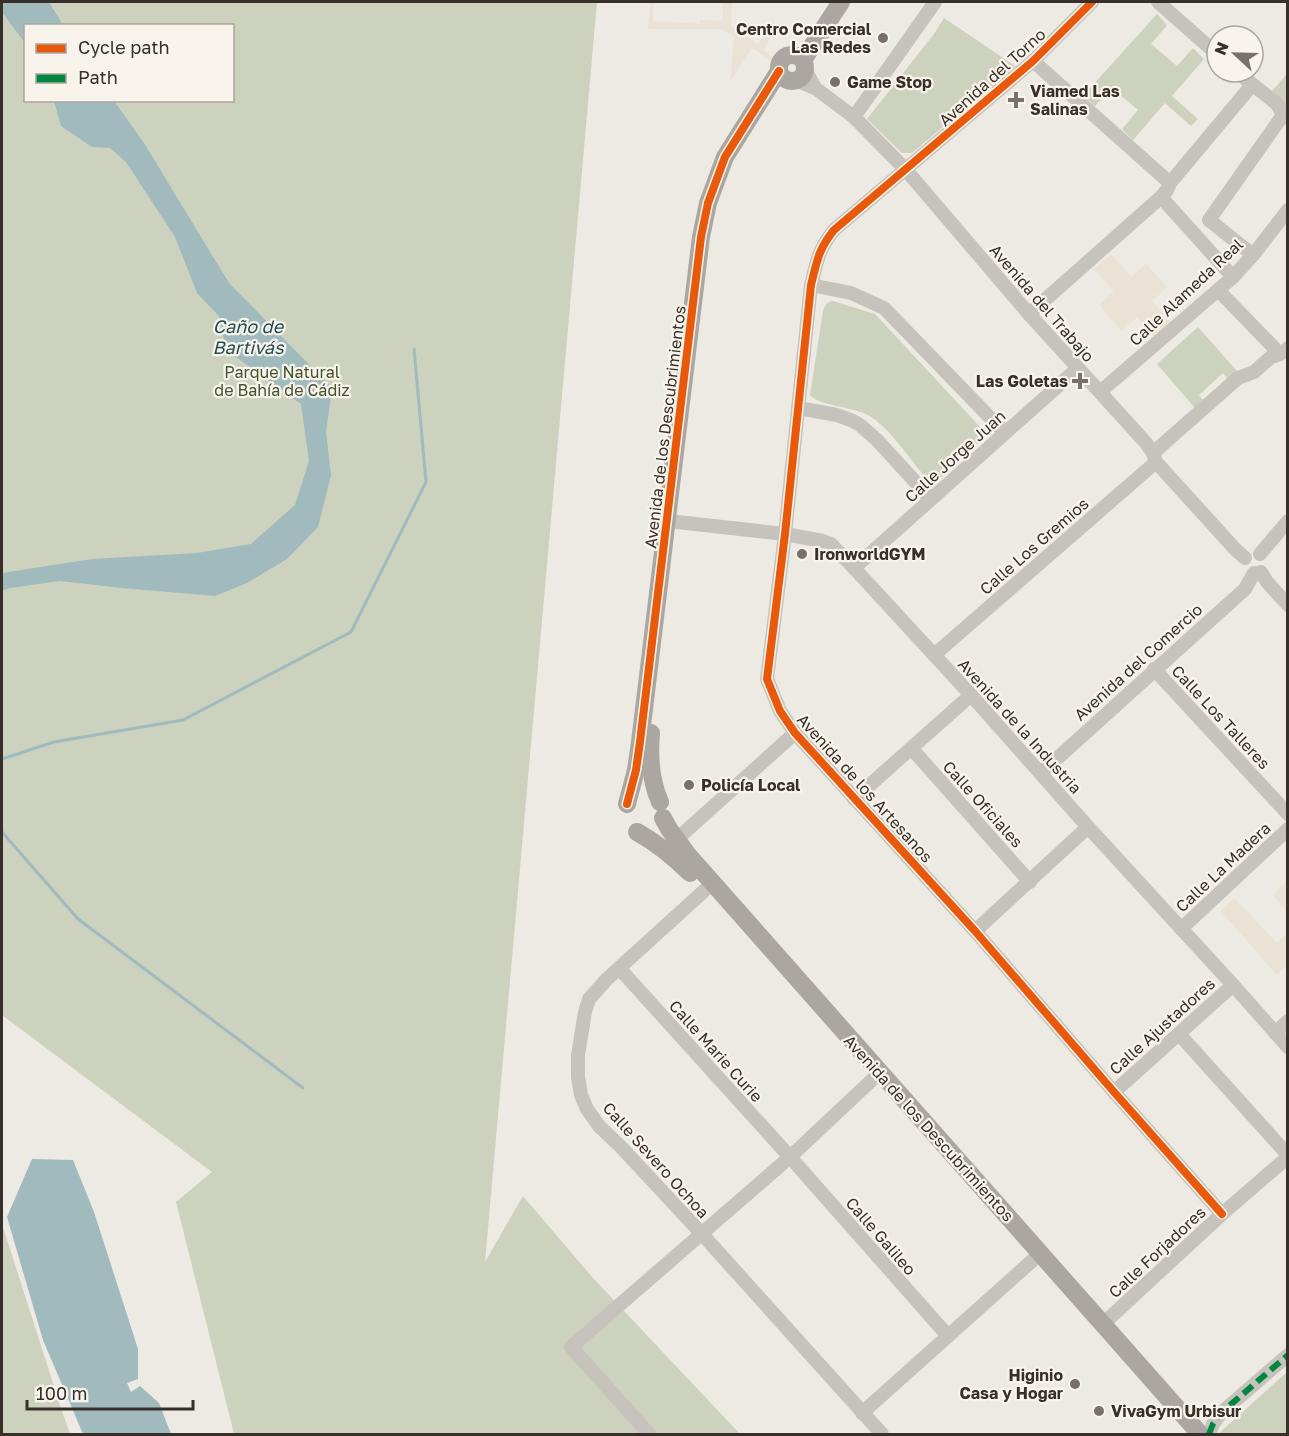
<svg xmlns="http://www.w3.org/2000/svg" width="1289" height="1436" font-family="'Golos Text',sans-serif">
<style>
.green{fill:#ccd2be;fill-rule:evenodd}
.plaza{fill:#eae2d4}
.water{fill:#a0babd}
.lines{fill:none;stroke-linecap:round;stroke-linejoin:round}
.stream{stroke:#a0babd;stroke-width:3}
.minor{stroke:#c6c2bc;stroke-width:14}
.major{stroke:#aba6a1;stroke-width:18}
.quiet{stroke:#00873e;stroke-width:6;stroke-dasharray:12 6;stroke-linecap:butt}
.cycleway-casing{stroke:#f9f4eb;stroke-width:11}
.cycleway{stroke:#e8590c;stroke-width:8}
.poi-dot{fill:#77706b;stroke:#f9f4eb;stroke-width:2}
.labels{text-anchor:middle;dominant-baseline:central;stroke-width:4.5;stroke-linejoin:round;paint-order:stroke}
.poi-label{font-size:16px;font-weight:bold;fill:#372f2a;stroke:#f9f4eb;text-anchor:start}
.street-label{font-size:16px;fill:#372f2a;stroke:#f9f4eb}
.park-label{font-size:16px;fill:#42542f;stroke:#f9f4eb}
.water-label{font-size:18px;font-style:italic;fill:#224d56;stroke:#f9f4eb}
</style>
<rect width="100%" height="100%" fill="#ede9e3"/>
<!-- green -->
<g class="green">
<path d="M2 2H597L485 1262 523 1196 592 1277 740 1434H234L176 1202 212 1172 2 1015ZM26 26H232V100H26Z"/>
<polygon points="1157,14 1167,25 1151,44 1177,66 1193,48 1204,59 1172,96 1198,119 1191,126 1165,103 1133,140 1122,129 1138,110 1112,88 1095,106 1083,96"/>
<polygon points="944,18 1015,66 912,153 902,153 867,119 934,34"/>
<polygon points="1287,74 1287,107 1272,91"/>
<path d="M833 301 875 314 981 428 979 442 938 480 926 478C910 459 889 427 868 415 853 407 820 406 810 395L823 311C825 305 827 302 833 301Z"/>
<polygon points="1198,327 1237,371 1228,379 1223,373 1199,395 1203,400 1195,408 1157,364"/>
<polygon points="2,1224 60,1405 70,1434 2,1434"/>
<polygon points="1287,1372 1287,1434 1218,1434"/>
</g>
<!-- plaza -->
<g class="plaza">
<polygon points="651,2 660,2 654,2 653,21 700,24 700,20 723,21 723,2 732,2 731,26 758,44 773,22 779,26 763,50 776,59 774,62 752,48 730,82 734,37 722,29 648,29"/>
<polygon points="1111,254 1131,277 1146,264 1167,287 1152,301 1172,324 1156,339 1137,317 1122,331 1099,305 1114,291 1094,269"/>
<polygon points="1287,881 1287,912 1273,895"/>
<polygon points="1234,898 1277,943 1287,933 1287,965 1277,975 1220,910"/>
</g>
<!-- water -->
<g class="water">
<polygon points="2,2 49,2 63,25 26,26 25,43 2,12"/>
<polygon points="54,101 114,101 144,143 229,283 332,388 326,432 331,475 318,527 287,559 247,583 215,596 122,588 60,581 10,588 2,591 2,573 92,559 197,553 251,544 295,505 309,461 301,404 226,350 219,316 197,293 175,237 126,162 110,148 92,147 61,126"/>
<polygon points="32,1159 73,1160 94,1212 138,1349 138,1379 127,1383 131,1392 140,1386 159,1403 171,1434 83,1434 43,1340 7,1217"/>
</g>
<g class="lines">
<!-- stream -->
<g class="stream">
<polyline points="2,759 54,742 183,720 351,632 426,482 414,349"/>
<polyline points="2,832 78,919 303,1088"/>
</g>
<!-- minor -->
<g class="minor">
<path d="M1092 2 1033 61 834 230C818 250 817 261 811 285L785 534 767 679 780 711 795 733 975 931 1114 1092 1222 1214"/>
<polyline points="1158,2 1217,54"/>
<polyline points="1033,61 1170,183"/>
<polyline points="805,69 815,88"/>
<polyline points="1237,72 1277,104 1283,115 1288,118"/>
<polyline points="795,80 815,88 854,117 906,170 1029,314 1146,443 1153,453 1156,462 1235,549 1245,558"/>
<polyline points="854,117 935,2"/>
<polyline points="1161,197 1233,277"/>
<polyline points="1253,255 1209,220 1283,115"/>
<polyline points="811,285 851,293 884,308 1005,433"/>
<polyline points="1218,290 1280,354"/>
<polyline points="1029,314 1161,197 1167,190 1170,183 1252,85"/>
<polyline points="1100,392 1233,277 1253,255 1288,210"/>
<polyline points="798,408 837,415 853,421 860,425 877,440 931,499"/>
<polyline points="1153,453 1238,378 1254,372 1271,357 1280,354 1288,348"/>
<polyline points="677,522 785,534 823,541 831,544 854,568 971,695 1088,827 1233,985 1288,1047"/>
<polyline points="1260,554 1288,521"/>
<polyline points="854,568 1077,369"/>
<polyline points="1261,572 1267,582 1288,605"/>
<polyline points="934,655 1156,462"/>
<polyline points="1154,669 1288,814"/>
<polyline points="912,749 1030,882"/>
<polyline points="1041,773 1245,589 1254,573"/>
<polyline points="854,799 971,695"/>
<polyline points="676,840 795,733"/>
<polyline points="705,890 607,979 589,999 585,1012 578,1055 578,1077 581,1095 587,1109 599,1126 622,1148 702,1234 882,1434"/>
<polyline points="1181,929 1288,829"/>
<polyline points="975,931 1088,827"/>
<polyline points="619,968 790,1157 948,1336"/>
<polyline points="1275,1033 1288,1021"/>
<polyline points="1179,1034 1288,1155"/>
<polyline points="1114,1092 1233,985"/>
<polyline points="1103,1324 1222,1214 1288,1157"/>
<polyline points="862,1413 1033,1260"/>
<polyline points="649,1434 571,1347 790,1157 873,1079"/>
<polyline points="1209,1434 1213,1424 1221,1413 1288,1355"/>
</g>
<!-- major -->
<g class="major">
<circle cx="792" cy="68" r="13"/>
<polyline points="803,60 841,2"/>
<path d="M651 733C649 757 650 780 660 802"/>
<polyline points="627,804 636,770 640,742 701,237 708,203 725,157 779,71"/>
<polyline points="663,818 669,829 688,855 1200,1434"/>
<path d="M637 832C657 843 674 857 690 873"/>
</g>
<!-- quiet -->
<polyline class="quiet" points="1209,1434 1213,1424 1221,1413 1288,1355"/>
<!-- cycleway casing -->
<g class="cycleway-casing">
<g id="cycleway">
<path d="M1092 2 1033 61 834 230C818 250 817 261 811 285L785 534 767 679 780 711 795 733 975 931 1114 1092 1222 1214"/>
<polyline points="627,804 636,770 640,742 701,237 708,203 725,157 779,71"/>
</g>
</g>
<!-- cycleway -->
<use href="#cycleway" class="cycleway"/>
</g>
<!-- markers -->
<g class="poi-dot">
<circle cx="883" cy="38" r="6"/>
<circle cx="835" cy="82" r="6"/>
<path d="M1013 91h6v6h6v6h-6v6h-6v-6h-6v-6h6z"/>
<path d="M1077 372h6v6h6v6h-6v6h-6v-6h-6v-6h6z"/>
<circle cx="802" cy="554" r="6"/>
<circle cx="689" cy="785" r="6"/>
<circle cx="1075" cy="1384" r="6"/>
<circle cx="1099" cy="1411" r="6"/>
</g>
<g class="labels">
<!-- poi labels -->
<g class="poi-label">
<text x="871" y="29" text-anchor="end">Centro Comercial<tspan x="871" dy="18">Las Redes</tspan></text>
<text x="847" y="82">Game Stop</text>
<text x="1030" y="91">Viamed Las<tspan x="1030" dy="18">Salinas</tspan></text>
<text x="1068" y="381" text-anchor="end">Las Goletas</text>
<text x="814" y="554">IronworldGYM</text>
<text x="701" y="785">Policía Local</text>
<text x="1063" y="1375" text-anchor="end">Higinio<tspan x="1063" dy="18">Casa y Hogar</tspan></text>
<text x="1111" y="1411">VivaGym Urbisur</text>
</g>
<!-- street labels -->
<g class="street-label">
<text transform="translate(992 77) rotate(-42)">Avenida del Torno</text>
<text transform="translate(1186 292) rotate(-43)">Calle Alameda Real</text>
<text transform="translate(1042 303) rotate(49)">Avenida del Trabajo</text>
<text transform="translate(665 427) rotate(-83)">Avenida de los Descubrimientos</text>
<text transform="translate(955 456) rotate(-42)">Calle Jorge Juan</text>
<text transform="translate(1034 546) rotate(-41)">Calle Los Gremios</text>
<text transform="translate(1138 662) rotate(-42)">Avenida del Comercio</text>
<text transform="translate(1221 717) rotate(47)">Calle Los Talleres</text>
<text transform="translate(1020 726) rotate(48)">Avenida de la Industria</text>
<text transform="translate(865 788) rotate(48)">Avenida de los Artesanos</text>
<text transform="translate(983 804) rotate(48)">Calle Oficiales</text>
<text transform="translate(1223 867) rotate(-43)">Calle La Madera</text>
<text transform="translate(1162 1026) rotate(-42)">Calle Ajustadores</text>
<text transform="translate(716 1051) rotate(48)">Calle Marie Curie</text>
<text transform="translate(929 1128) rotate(48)">Avenida de los Descubrimientos</text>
<text transform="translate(656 1160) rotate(48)">Calle Severo Ochoa</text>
<text transform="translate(881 1236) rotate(49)">Calle Galileo</text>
<text transform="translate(1157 1252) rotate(-43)">Calle Forjadores</text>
</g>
<!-- park labels -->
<g class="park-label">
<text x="282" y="372">Parque Natural<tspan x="282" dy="18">de Bahía de Cádiz</tspan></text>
</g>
<!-- water labels -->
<g class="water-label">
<text x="248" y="326">Caño de<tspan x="248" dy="21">Bartivás</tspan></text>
</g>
</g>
<!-- border -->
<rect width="1289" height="1436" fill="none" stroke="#372f2a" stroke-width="6"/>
<!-- legend -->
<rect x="24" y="24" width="210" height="78" fill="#f9f4eb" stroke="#aba59e" stroke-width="1.5"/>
<rect x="36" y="44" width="30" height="9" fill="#e8590c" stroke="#aba59e" stroke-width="1.5"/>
<text x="78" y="54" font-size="18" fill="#372f2a">Cycle path</text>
<rect x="36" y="74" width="30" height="9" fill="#00873e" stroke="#aba59e" stroke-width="1.5"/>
<text x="78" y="84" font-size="18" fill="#372f2a">Path</text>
<!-- north arrow -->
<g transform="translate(1235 54) rotate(292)"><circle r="28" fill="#f9f4eb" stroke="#aba59e" stroke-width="1.5"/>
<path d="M0-4.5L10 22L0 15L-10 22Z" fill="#77706b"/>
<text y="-9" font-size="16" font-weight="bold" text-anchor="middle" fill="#372f2a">N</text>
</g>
<!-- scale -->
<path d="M27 1400v9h166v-9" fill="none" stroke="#372f2a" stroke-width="3"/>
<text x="36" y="1400" font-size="18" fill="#372f2a" stroke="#f9f4eb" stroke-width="4.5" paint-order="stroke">100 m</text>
</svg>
